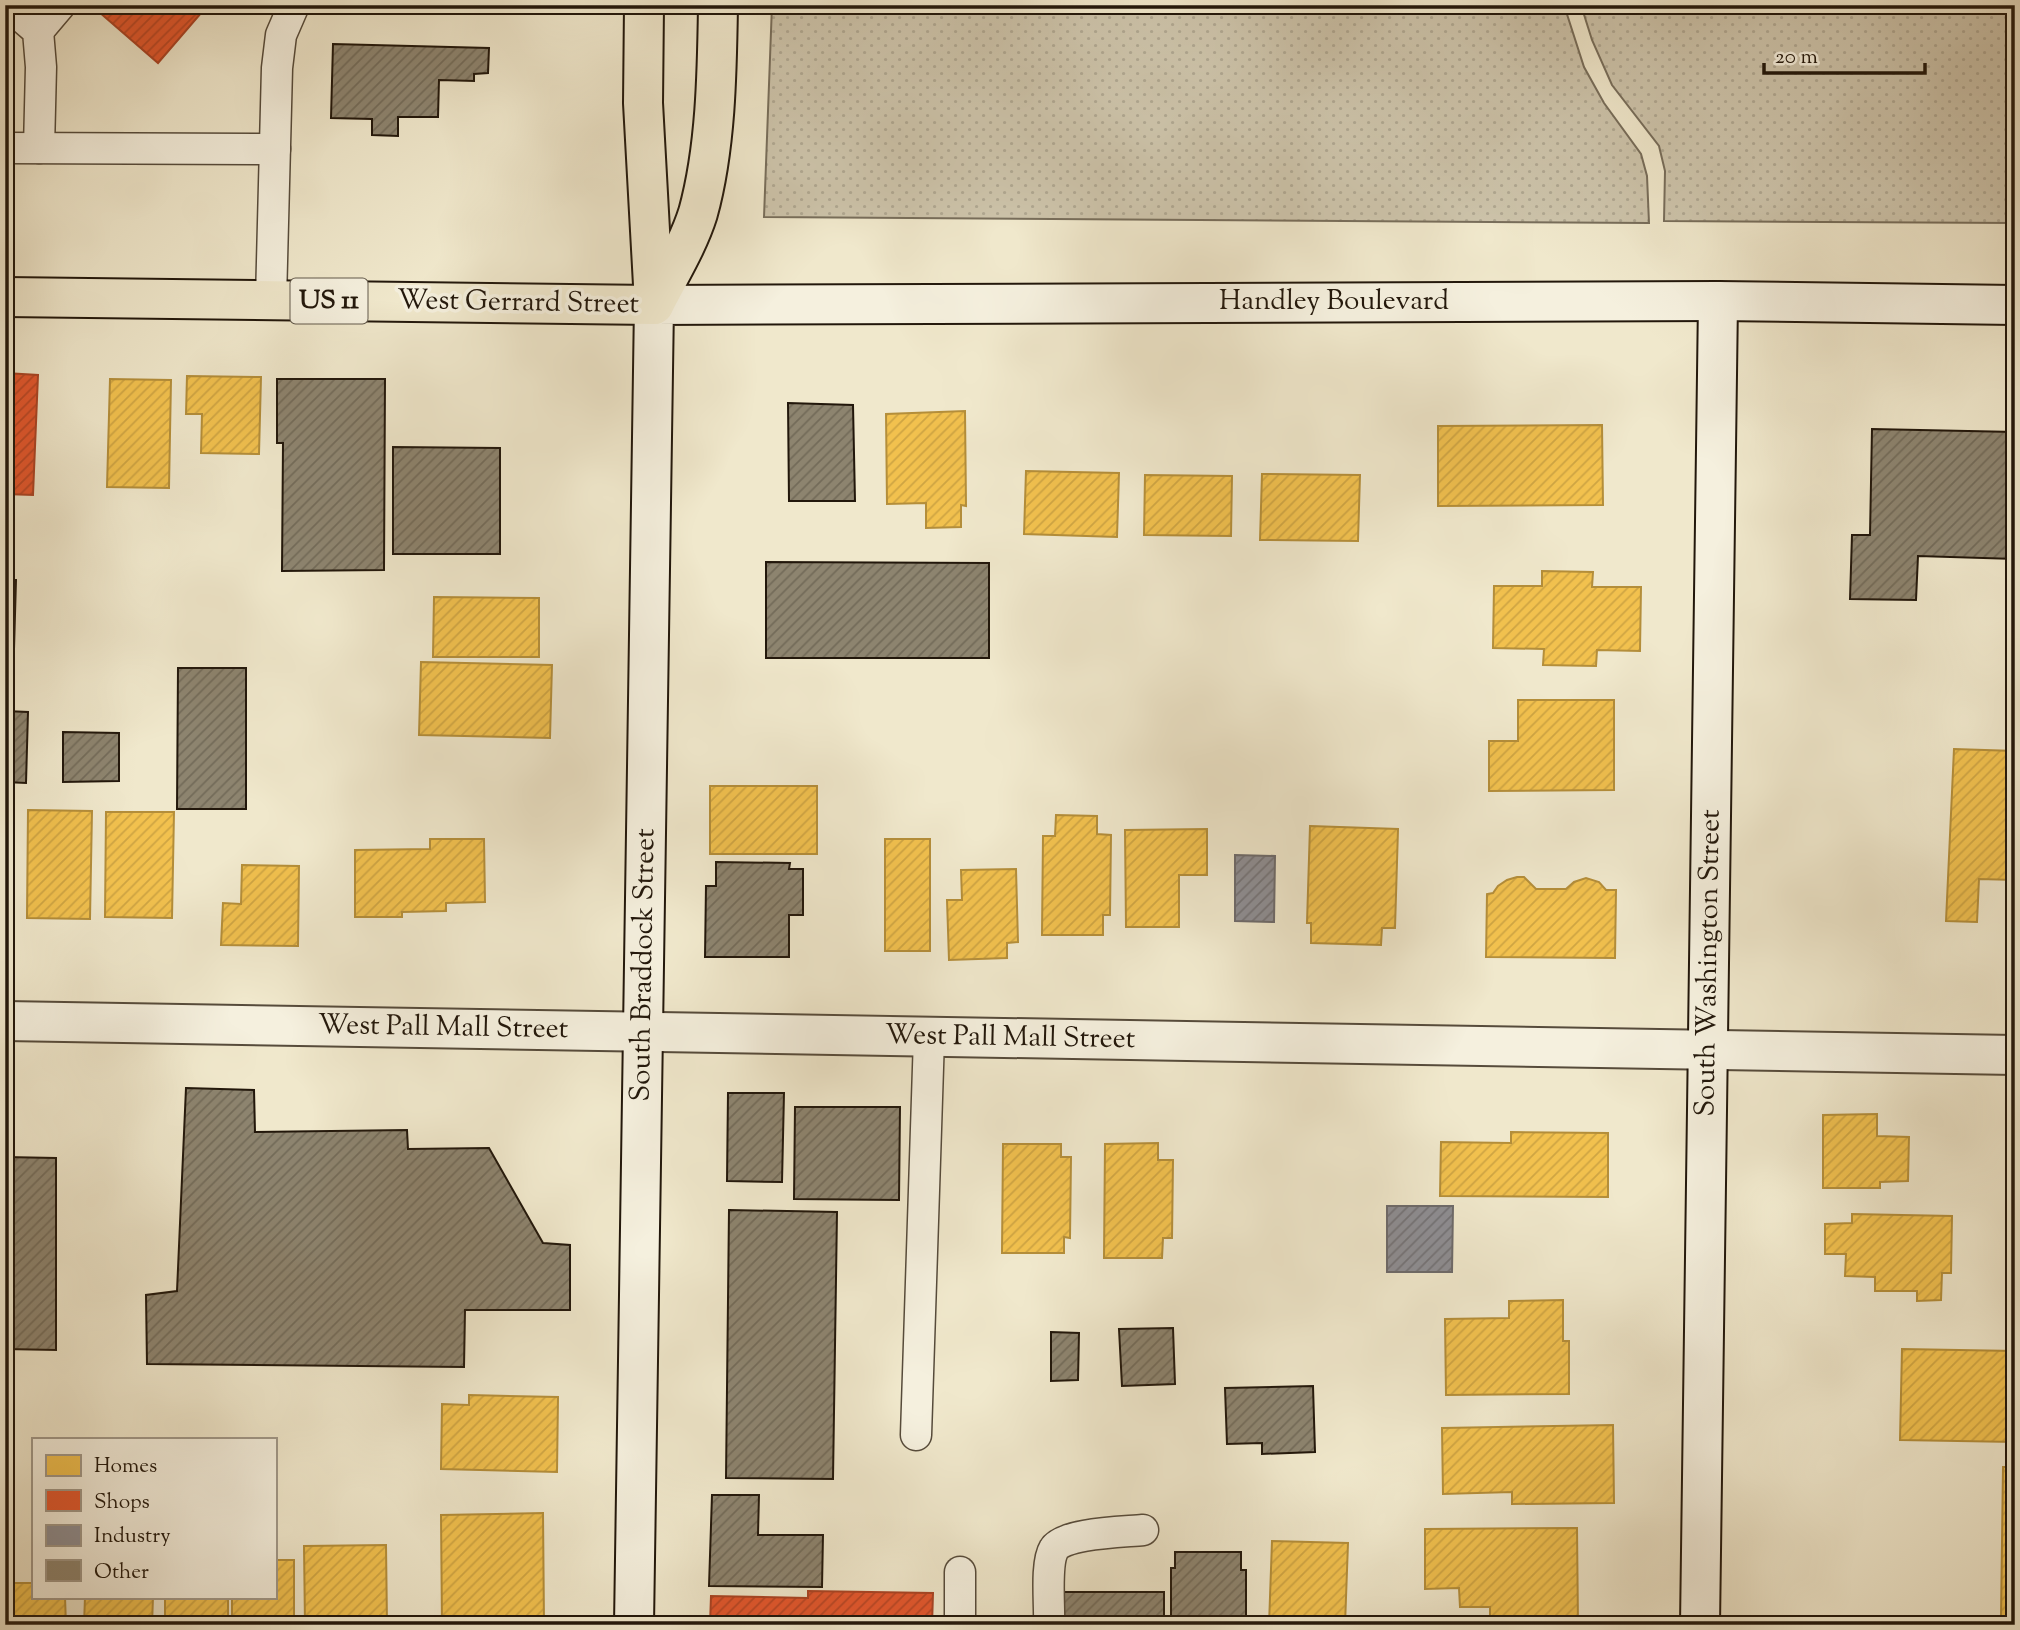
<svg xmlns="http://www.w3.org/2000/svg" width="2020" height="1630" font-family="'Sorts Mill Goudy',serif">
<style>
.grass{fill:url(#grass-dots);stroke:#786e5b;stroke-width:2}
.homes{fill:url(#homes-hatch);stroke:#b48e3a;stroke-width:2}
.shops{fill:url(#shops-hatch);stroke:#aa4424;stroke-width:2}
.industry{fill:url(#industry-hatch);stroke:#6d6a6a;stroke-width:2}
.building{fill:url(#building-hatch);stroke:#22170b;stroke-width:2}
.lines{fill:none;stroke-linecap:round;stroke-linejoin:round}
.lane-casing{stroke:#564b3b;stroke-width:33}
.street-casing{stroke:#564b3b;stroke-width:42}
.secondary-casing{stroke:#22170b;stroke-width:42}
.primary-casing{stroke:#22170b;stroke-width:42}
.lane{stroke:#f5f0de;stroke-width:30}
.street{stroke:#f5f0de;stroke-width:38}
.secondary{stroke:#f5f0de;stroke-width:38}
.primary{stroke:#f0e8cc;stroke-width:38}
.labels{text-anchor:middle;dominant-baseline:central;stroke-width:7;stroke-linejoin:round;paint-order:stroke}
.shield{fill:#f5f0de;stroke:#61584a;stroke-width:2}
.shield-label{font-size:26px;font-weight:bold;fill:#22170b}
.street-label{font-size:28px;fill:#22170b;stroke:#f5f0de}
</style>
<defs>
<pattern id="grass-dots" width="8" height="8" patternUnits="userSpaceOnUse" patternTransform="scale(1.75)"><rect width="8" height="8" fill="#cdc4ab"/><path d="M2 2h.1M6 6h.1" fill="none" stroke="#b0a892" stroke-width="1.8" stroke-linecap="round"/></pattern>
<pattern id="homes-hatch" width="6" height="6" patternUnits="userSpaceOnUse" patternTransform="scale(1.75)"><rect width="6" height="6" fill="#f2c14e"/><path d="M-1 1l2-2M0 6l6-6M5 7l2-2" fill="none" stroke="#cfa543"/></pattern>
<pattern id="shops-hatch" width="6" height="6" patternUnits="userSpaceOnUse" patternTransform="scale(1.75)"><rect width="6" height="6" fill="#e4572e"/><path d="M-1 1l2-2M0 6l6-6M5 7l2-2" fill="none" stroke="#b84725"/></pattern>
<pattern id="industry-hatch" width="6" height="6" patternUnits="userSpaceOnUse" patternTransform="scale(1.75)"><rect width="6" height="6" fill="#8d8d92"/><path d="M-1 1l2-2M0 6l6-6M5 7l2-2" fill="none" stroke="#737275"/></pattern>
<pattern id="building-hatch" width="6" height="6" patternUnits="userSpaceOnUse" patternTransform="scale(1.75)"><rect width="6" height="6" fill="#8d846f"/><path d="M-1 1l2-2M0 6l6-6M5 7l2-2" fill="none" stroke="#736b59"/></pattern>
</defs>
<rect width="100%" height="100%" fill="#f0e8cc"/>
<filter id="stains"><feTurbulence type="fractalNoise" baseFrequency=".00286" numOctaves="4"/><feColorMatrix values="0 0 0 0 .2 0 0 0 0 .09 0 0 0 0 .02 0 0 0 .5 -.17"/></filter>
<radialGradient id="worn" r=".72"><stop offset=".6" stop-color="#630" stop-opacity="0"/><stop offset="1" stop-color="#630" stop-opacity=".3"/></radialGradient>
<!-- grass -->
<g class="grass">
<polygon points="772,5 1564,5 1584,67 1604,103 1641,154 1647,176 1649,223 764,217"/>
<polygon points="1581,5 2015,5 2015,223 1664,221 1665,171 1659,146 1612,85 1592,40"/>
</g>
<!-- homes -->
<g class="homes">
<polygon points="187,376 261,377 259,454 201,453 202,414 186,414"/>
<polygon points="110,379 171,380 169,488 107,487"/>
<polygon points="965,411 966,506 961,505 961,527 926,528 926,503 887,504 886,414"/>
<polygon points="1602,425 1603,505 1438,506 1438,426"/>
<polygon points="1026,471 1119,473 1117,537 1024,534"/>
<polygon points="1262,474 1360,475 1358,541 1260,540"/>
<polygon points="1145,475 1232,476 1231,536 1144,535"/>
<polygon points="1542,571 1593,572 1592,587 1641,587 1640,651 1597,650 1596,666 1543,665 1544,649 1493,648 1494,586 1542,586"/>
<polygon points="434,597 539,598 539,657 433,657"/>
<polygon points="421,662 552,665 550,738 419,735"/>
<polygon points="1518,700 1614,700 1614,790 1489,791 1489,741 1518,741"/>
<polygon points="1954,749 2015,751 2015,880 1979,879 1977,922 1946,921"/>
<rect x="710" y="786" width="107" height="68"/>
<polygon points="28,810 92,811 90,919 27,918"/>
<polygon points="5,811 10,811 9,917 5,917"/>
<polygon points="106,812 174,812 172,918 105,917"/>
<polygon points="1056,815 1097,816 1097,834 1111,835 1110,915 1103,915 1103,935 1042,935 1043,836 1055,836"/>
<polygon points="1310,826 1398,829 1395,928 1382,928 1381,945 1311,943 1311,923 1307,923"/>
<polygon points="1207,829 1207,875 1179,875 1179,927 1126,927 1125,830"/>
<polygon points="430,839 484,839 485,902 446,903 446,911 402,912 402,917 355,917 355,850 430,849"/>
<rect x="885" y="839" width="45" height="112"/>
<polygon points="242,865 299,866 298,946 221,945 223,903 241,904"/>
<polygon points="1016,869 1018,942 1007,943 1007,958 949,960 947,900 962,900 961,870"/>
<polygon points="1517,877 1524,877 1536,889 1566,889 1574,882 1586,878 1599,882 1606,890 1616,890 1615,958 1486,957 1487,894 1493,893 1498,886 1507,880"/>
<polygon points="1877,1114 1877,1136 1909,1137 1908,1181 1880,1182 1880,1188 1823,1188 1823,1115"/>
<polygon points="1511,1132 1608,1133 1608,1197 1440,1196 1441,1142 1511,1143"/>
<polygon points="1158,1143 1158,1160 1173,1160 1172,1238 1163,1238 1162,1258 1104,1258 1105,1144"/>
<polygon points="1003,1144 1061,1144 1061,1157 1071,1157 1070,1238 1064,1237 1064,1253 1002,1253"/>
<polygon points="1852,1214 1952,1216 1951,1273 1942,1273 1941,1300 1917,1301 1917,1291 1875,1291 1875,1277 1845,1276 1846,1254 1825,1254 1825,1224 1852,1223"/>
<polygon points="1563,1300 1563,1341 1569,1341 1569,1394 1446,1395 1445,1319 1509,1318 1509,1301"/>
<polygon points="1902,1349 2015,1351 2015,1442 1900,1440"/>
<polygon points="469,1395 558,1397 557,1472 441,1469 442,1404 469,1405"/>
<polygon points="1613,1425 1614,1503 1512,1504 1512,1492 1443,1494 1442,1428"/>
<polygon points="2003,1467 2015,1467 2015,1618 2001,1617"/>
<polygon points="543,1513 544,1625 442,1625 441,1515"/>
<polygon points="1577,1528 1578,1625 1490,1625 1490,1607 1460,1607 1459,1588 1425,1589 1425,1529"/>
<polygon points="1272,1541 1348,1543 1345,1625 1269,1625"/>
<polygon points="386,1545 387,1625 305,1625 304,1546"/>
<polygon points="275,1560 294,1560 294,1625 232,1625 232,1597 275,1597"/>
<polygon points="5,1583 33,1583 33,1597 65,1597 66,1625 5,1625"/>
<polygon points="85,1597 153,1597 152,1625 84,1625"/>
<rect x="165" y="1597" width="63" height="28"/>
</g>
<!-- shops -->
<g class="shops">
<polygon points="91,5 208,5 158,63"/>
<polygon points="5,373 38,375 33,495 5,494"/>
<polygon points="808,1591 933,1593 932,1625 710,1625 711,1596 808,1598"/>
</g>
<!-- industry -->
<g class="industry">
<polygon points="1235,855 1275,856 1274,922 1235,921"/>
<polygon points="1387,1206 1453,1206 1452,1272 1387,1272"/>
</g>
<!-- building -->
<g class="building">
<polygon points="333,44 489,48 488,73 474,74 474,81 439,80 438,117 398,117 398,136 372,135 372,119 331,118"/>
<polygon points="277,379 385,379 384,570 282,571 283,443 277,443"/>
<polygon points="788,403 853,405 855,501 789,501"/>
<polygon points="1872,429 2015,432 2015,559 1918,556 1916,600 1850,599 1852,535 1870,535"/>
<polygon points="393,447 500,448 500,554 393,554"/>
<polygon points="766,562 989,563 989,658 766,658"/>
<polygon points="5,580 16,580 14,649 5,649"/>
<polygon points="178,668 246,668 246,809 177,809"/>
<polygon points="5,711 28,712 26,783 5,782"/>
<polygon points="63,732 119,733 119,781 63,782"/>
<polygon points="716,862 790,863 789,869 803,869 803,915 789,915 789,957 705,957 706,886 716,886"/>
<polygon points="186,1088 254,1090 255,1132 407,1130 408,1149 489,1148 543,1243 570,1245 570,1310 465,1310 464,1367 147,1364 146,1295 177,1291"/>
<polygon points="728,1093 784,1093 782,1182 727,1181"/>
<polygon points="795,1107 900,1107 899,1200 794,1199"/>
<polygon points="5,1157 56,1158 56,1350 5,1349"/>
<polygon points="729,1210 837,1212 833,1479 726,1478"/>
<polygon points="1173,1328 1175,1384 1122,1386 1119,1329"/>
<polygon points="1051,1332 1079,1333 1078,1380 1051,1381"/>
<polygon points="1313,1386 1315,1452 1262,1454 1262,1443 1227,1444 1225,1388"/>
<polygon points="712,1495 759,1495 758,1535 823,1535 822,1587 709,1586"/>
<polygon points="1175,1552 1241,1552 1241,1570 1246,1570 1246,1625 1171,1625 1171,1568 1175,1568"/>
<polygon points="1062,1592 1164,1592 1164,1625 1061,1625"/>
</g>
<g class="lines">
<!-- lane casing -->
<g class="lane-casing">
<g id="lane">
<polyline points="8,5 38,31 41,67 39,148"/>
<polyline points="38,31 60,5"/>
<polyline points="5,148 275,149"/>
<polyline points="271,300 277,68 281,35 294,5"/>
<polyline points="916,1435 929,1037"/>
<polyline points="960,1572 960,1625"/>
<path d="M1049 1625C1050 1606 1045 1564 1054 1549 1063 1533 1125 1532 1143 1530"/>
</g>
</g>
<!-- street casing -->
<g class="street-casing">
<polyline id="street" points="5,1021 2015,1055"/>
</g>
<!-- secondary casing -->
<g class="secondary-casing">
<g id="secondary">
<polyline points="634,1625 654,305 1718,301 2015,305"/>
<polyline points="1700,1625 1718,301"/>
</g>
</g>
<!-- primary casing -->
<g class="primary-casing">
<g id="primary">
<polyline points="644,5 643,103 654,303"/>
<polyline points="5,297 654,305"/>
<path d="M654 305C669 275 688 245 698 213 716 148 717 72 718 5"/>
</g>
</g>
<!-- lane -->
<use href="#lane" class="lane"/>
<!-- street -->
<use href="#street" class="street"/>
<!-- secondary -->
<use href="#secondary" class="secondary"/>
<!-- primary -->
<use href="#primary" class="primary"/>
</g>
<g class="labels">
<!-- shield labels -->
<rect class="shield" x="290.5" y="278.5" width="77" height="45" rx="5"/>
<g class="shield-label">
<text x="329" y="301">US 11</text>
</g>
<!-- street labels -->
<g class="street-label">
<text x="1334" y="302">Handley Boulevard</text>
<text transform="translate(518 303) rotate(1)">West Gerrard Street</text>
<text transform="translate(1709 963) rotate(-89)">South Washington Street</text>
<text transform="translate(644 965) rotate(-89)">South Braddock Street</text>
<text transform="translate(443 1028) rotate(1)">West Pall Mall Street</text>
<text transform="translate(1010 1038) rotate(1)">West Pall Mall Street</text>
</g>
</g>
<!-- margin -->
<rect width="2020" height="1630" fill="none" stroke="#f0e8cc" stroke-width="28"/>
<rect x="7" y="7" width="2006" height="1616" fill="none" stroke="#22170b" stroke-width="3.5"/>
<rect x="14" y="14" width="1992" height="1602" fill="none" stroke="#22170b" stroke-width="2"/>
<!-- legend -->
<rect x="32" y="1438" width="245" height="161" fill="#f5f0de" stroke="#a1998a" stroke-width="2"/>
<rect x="46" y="1455" width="35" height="21" fill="#f2c14e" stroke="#a1998a" stroke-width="2"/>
<text x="94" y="1472" font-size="21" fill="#22170b">Homes</text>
<rect x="46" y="1490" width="35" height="21" fill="#e4572e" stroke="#a1998a" stroke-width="2"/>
<text x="94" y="1508" font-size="21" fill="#22170b">Shops</text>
<rect x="46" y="1525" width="35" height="21" fill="#8d8d92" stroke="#a1998a" stroke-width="2"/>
<text x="94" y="1542" font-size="21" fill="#22170b">Industry</text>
<rect x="46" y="1560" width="35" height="21" fill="#8d846f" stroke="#a1998a" stroke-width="2"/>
<text x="94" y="1578" font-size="21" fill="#22170b">Other</text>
<!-- scale -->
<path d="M1764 63v10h161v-10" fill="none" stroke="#22170b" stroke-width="3.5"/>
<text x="1775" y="63" font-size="21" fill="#22170b" stroke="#f5f0de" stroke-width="5" paint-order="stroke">20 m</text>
<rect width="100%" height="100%" filter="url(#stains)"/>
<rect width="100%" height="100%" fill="url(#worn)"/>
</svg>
